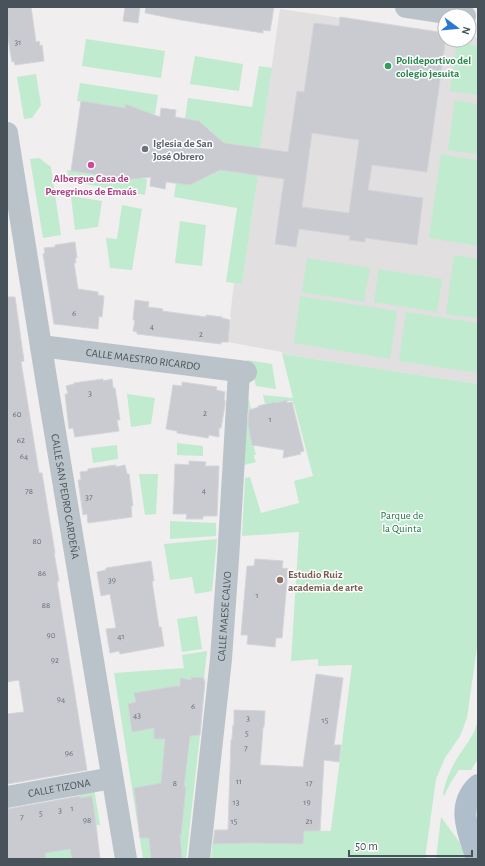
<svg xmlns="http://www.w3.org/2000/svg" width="485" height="866" font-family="'Alegreya Sans',sans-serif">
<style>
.education{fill:#e1dfdf}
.green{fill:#c0ebcf}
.building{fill:#c9cbd0;stroke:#d2d5d9;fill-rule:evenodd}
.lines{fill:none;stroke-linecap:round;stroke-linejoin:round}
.minor{stroke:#bac3ca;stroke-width:22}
.major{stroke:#b0becb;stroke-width:22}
.leisure-dot{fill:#2e9e5b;stroke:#fff;stroke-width:1.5}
.worship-dot{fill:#6b7280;stroke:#fff;stroke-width:1.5}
.hotel-dot{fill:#d1479c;stroke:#fff;stroke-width:1.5}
.education-dot{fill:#8d6e63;stroke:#fff;stroke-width:1.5}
.labels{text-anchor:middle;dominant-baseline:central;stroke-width:3;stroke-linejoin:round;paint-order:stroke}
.number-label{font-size:9px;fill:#687078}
.leisure-label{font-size:11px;font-weight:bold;fill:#27864d;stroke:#fff;text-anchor:start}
.worship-label{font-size:11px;font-weight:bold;fill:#5b616d;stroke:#fff;text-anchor:start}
.hotel-label{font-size:11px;font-weight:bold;fill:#b23c85;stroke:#fff}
.street-label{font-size:11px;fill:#48525a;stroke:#fff}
.park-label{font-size:11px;fill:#1e7546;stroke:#fff}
.education-label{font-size:11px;font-weight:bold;fill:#785e54;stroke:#fff;text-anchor:start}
</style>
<rect width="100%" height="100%" fill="#f0eeee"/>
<!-- education -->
<polygon class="education" points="280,9 445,33 445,40 469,40 469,36 478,38 478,384 282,354 282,352 228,342 231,317 230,317 234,283 242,284 258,175 217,142 260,148"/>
<!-- green -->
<g class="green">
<polygon points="86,39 165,51 161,78 82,66"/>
<polygon points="457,43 478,46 478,95 450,91"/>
<polygon points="195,56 243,64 239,91 190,84"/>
<polygon points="259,66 272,68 260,148 217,142 218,137 199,121 185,119 188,98 252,107"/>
<polygon points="36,74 41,105 32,118 24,119 17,77"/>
<polygon points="80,83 158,95 155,114 148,113 125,104 123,126 106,124 108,105 77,101"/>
<polygon points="455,100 478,104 478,154 448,150"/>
<polygon points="441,154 478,160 478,246 429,238"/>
<polygon points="39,158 51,167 61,235 43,238 30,159"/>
<polygon points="118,159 115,181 140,178 147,179 145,195 69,181 67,170 98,175"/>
<polygon points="213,169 258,175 242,284 226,282 237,208 174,197 176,183 190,185 213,174"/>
<polygon points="71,196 102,201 98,227 75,230"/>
<polygon points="122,205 142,209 132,270 110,268 106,238 117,239"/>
<polygon points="180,221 206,225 202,266 175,263"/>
<polygon points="454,255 478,259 478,318 446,314"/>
<polygon points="307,258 370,268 364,302 302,292"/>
<polygon points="379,269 442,279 437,312 374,302"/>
<polygon points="300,296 397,311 390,359 294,343"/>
<polygon points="406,312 478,323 478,373 399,361"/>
<polygon points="282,354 478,384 478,640 467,718 460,736 445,758 436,779 425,859 211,859 214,830 245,830 330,831 331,829 352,665 318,666 318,659 291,661 299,532 242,536 245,478 250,477 261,513 299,503 294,481 313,476 294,404 293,405 293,401 287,401 286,400 276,403 275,402 265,404 263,395 293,398"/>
<polygon points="247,360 272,364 276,389 256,386 253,374 246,364"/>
<polygon points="247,393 251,409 248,410 249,413 247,414 250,432 256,455 254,455 254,457 256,462 244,465"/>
<polygon points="127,394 155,398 151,424 131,427"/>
<polygon points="177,443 203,446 203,456 177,455"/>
<polygon points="117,445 118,459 93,463 91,448"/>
<polygon points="139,474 158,474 156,514 145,515"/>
<polygon points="170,521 216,523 216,536 170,539"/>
<polygon points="217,539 212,591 195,594 192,577 170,580 164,544"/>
<polygon points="197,616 202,649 182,652 177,619"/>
<polygon points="207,651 204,678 191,677 191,680 181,678 180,686 200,735 186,859 143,859 114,673 184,668 182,655"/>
<path d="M478 719V759L471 770H459L451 782 444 796 443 794C445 782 450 771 456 760 464 747 476 734 478 719Z"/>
<polygon points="94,788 100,825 96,825 92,796 80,798 79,791"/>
<polygon points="441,817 460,843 466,859 436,859"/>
<polygon points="70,849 72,859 46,859 45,853"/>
</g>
<!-- building -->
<g class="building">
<polygon points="7,7 31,7 36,42 39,41 40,46 42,45 44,61 15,65 14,61 12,62 7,32"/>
<polygon points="127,7 140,7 138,23 123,21 125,8"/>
<polygon points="146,7 274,7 270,31 263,30 263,33 181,20 145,13"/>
<path d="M340 17 445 33V45L427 172 372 165 368 190 423 198 417 245 365 238V242L349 240 350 236 299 229 296 247 275 244 284 179 220 170 190 185 166 182 165 189 150 186 151 177 115 181V177L71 171 81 101 125 108V104L160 117 161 108 176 110 175 117 199 121 224 143 288 152 297 91 304 92 314 23 339 26ZM312 133 359 140 349 213 302 207Z"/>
<polygon points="75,242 77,258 75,258 76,263 74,263 78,289 98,292 98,295 104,296 102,317 99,316 98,329 54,324 43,254 45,253 44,248 55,247 55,245"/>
<polygon points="7,297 15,297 24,361 21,362 39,473 42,473 55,553 54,553 59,581 57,582 87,770 7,784 7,714 24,712 19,680 7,682"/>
<polygon points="135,300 149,302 148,307 163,309 162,311 206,317 206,315 222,317 222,318 230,320 228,342 221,342 221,344 137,334 137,332 133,331 135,320 133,320"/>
<polygon points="103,379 103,381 112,379 113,388 115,388 120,420 117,420 119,431 75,437 73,428 69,429 65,394 68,394 66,386 74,384 74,383"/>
<polygon points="182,382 217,387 216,390 225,392 224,400 225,400 225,405 221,428 219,428 219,437 209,435 208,438 177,433 177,431 166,429 173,385 182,386"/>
<polygon points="287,400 287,403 292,402 304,451 300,452 301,454 283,458 284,450 252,445 248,424 249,410 259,407 258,406 275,402 276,403"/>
<polygon points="189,461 206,462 205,466 219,466 217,516 203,516 203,519 186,519 187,514 173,514 175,464 189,465"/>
<polygon points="116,465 116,467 125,465 127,474 129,474 133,506 131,506 132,517 88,523 87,514 83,515 78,480 81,480 80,472 88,471 88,469"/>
<polygon points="255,559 283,561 282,568 288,569 282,638 276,638 275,647 247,644 248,635 241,635 247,566 254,566"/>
<polygon points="151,561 154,581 152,581 159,627 161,627 164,646 120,654 119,651 110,653 106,629 116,628 110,594 101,596 97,572 106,570 106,568"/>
<polygon points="316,674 343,678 334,745 341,745 340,754 339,762 324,760 320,831 304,831 303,844 249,843 213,844 215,830 228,830 231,740 232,739 233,725 234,725 234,710 265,711 264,727 263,727 262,742 260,765 303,767"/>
<polygon points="191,677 204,678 204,681 205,681 200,735 190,736 184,787 186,787 181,835 180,835 182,859 151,859 149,838 140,838 134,788 161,783 165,739 154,739 154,728 132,732 128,704 136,702 134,693 176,686 180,686 180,678 191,680"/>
<polygon points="80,796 80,798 92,796 96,825 100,859 72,859 70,849 45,853 46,859 7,859 7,809"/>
</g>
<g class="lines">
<!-- minor -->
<g class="minor">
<polyline points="406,7 465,16"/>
<path id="s1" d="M7 133 46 378 126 859"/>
<path id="s2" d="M41 346 246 372"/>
<path id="s3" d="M7 797 112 778"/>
<path id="s4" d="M199 859 221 659 228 560 239 372"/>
</g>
<!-- major -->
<path class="major" d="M477 859C469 834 455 806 478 785"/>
</g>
<!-- markers -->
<circle class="leisure-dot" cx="388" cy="66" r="4"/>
<circle class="worship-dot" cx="145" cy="149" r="4"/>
<circle class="hotel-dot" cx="91" cy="165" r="4"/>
<circle class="education-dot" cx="280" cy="580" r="4"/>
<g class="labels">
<!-- number labels -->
<g class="number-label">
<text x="18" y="42">31</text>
<text x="74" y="313">6</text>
<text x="152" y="326">4</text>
<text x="201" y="334">2</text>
<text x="90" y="393">3</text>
<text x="205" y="413">2</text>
<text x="17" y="414">60</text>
<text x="270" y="419">1</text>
<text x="21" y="440">62</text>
<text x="24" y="456">64</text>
<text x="204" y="490">4</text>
<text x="29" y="491">78</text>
<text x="89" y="497">37</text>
<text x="37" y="541">80</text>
<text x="42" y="573">86</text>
<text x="112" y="580">39</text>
<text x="257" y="595">1</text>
<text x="46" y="605">88</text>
<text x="51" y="635">90</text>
<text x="121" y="636">41</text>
<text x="55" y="660">92</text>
<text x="61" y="699">94</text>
<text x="193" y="706">6</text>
<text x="137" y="715">43</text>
<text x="248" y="718">3</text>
<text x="325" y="720">15</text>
<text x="247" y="733">5</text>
<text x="246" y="748">7</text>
<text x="69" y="753">96</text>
<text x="239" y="781">11</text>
<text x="175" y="783">8</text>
<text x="309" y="783">17</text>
<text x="236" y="802">13</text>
<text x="307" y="802">19</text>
<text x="72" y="808">1</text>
<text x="60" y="810">3</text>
<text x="41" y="813">5</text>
<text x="22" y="817">7</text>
<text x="87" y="820">98</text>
<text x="234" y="821">15</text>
<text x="309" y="821">21</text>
</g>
<!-- leisure labels -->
<g class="leisure-label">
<text x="396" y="60">Polideportivo del<tspan x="396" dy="13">colegio jesuita</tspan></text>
</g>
<!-- worship labels -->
<g class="worship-label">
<text x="153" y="143">Iglesia de San<tspan x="153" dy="13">José Obrero</tspan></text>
</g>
<!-- hotel labels -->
<g class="hotel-label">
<text x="91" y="178">Albergue Casa de<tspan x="91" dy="13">Peregrinos de Emaús</tspan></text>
</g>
<!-- street labels -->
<g class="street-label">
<text stroke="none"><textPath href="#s2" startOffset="103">CALLE MAESTRO RICARDO</textPath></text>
<text stroke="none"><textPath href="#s1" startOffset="368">CALLE SAN PEDRO CARDEÑA</textPath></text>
<text stroke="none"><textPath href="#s4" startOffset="244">CALLE MAESE CALVO</textPath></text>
<text stroke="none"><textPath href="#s3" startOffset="53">CALLE TIZONA</textPath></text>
</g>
<!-- park labels -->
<g class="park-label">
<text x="402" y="515">Parque de<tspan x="402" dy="13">la Quinta</tspan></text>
</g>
<!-- education labels -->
<g class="education-label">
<text x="288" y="574">Estudio Ruiz<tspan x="288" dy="13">academia de arte</tspan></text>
</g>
</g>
<!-- border -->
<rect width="485" height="866" fill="none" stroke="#48525a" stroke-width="16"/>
<!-- north arrow -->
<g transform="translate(457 28) rotate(106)"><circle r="19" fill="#ffffff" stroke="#b6babd"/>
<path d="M0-3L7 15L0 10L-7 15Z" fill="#2878d0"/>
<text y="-6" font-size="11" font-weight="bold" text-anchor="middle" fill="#48525a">N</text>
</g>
<!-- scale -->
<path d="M349 850v6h123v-6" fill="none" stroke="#48525a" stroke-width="2"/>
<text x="355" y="850" font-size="12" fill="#48525a" stroke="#ffffff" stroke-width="3" paint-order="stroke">50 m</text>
</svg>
